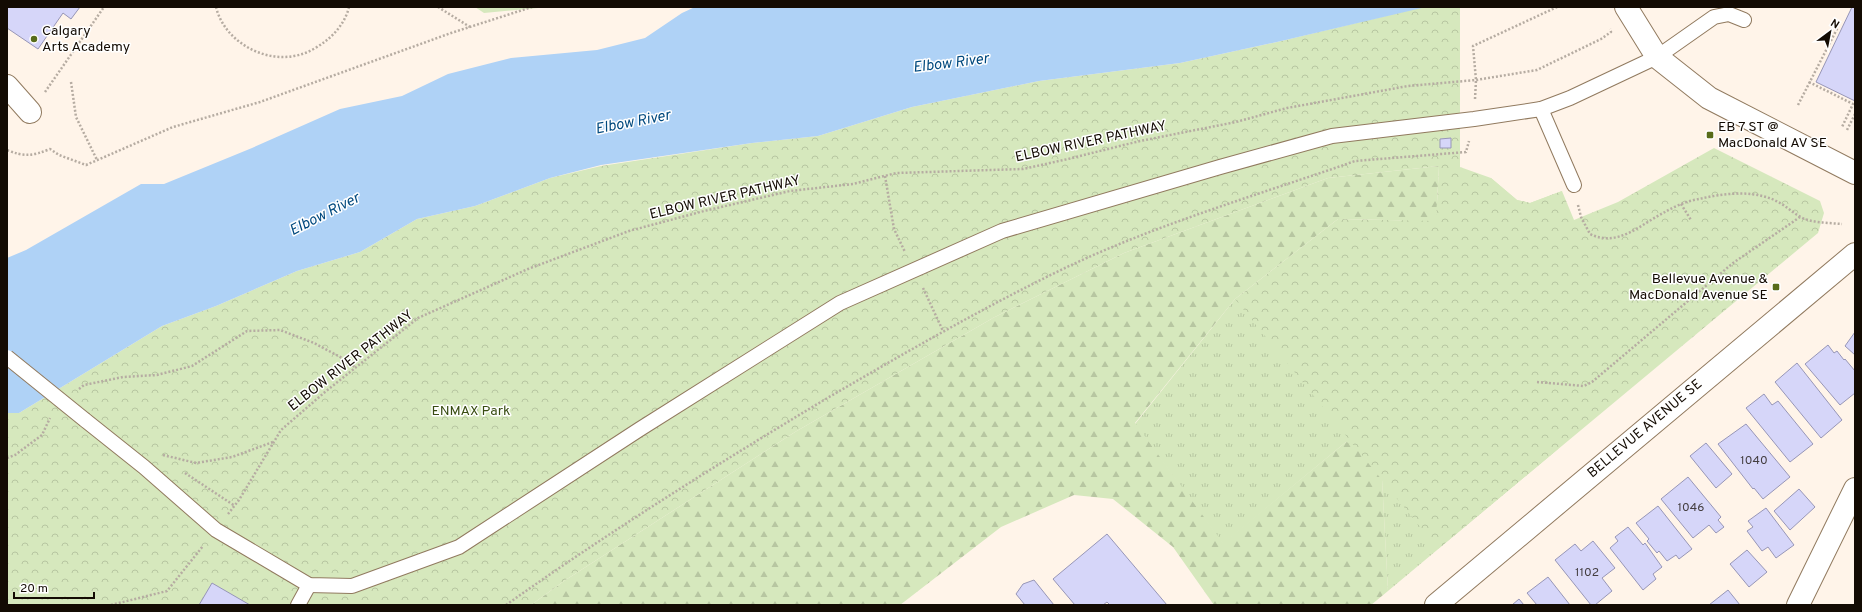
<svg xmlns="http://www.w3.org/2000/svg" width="1862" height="612" font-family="Overpass,sans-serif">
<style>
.grass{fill:url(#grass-tufts)}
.forest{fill:url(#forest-firs)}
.park{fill:url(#park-crowns)}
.water{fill:#afd2f6}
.building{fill:#d6d6f9;stroke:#9796b7}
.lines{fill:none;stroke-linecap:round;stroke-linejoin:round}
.lane-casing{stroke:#917a5f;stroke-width:16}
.street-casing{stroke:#917a5f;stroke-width:24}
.path{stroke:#b6aca2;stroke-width:2.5;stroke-dasharray:2 2;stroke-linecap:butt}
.lane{stroke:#fff;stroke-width:14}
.street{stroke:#fff;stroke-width:22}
.lane-bridge-casing{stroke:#917a5f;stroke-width:16;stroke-linecap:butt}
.lane-bridge{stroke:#fff;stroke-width:14}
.poi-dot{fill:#586c1b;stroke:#fff;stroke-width:1.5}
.labels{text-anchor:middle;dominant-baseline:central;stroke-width:3;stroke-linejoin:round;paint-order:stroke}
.number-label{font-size:12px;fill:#443e40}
.poi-label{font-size:14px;fill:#130b03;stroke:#fff;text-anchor:start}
.street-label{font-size:14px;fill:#130b03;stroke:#fff}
.park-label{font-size:14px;fill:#384c11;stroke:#fff}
.water-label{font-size:15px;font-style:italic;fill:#00497e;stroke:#fff}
</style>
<defs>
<pattern id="grass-tufts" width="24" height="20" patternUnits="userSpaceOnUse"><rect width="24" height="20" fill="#d6e8bd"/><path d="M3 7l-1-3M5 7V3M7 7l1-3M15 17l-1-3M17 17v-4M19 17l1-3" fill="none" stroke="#b7c6a1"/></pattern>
<pattern id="forest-firs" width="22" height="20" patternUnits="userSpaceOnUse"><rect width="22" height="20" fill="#d6e8bd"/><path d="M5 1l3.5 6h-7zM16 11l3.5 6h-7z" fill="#b7c6a1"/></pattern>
<pattern id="park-crowns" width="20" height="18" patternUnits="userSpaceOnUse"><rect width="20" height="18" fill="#d6e8bd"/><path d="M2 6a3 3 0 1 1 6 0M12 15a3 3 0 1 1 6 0" fill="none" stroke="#b7c6a1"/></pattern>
</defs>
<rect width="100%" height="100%" fill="#fff4e9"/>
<!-- grass -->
<g class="grass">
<polygon points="475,7 549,7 484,13"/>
<polygon points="1491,178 1517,200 1530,203 1562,191 1558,449 1388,591 1382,479 1346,442 1223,544 1135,424 1235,299"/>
</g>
<!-- forest -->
<polygon class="forest" points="1439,166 1436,221 1338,219 1235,299 1135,423 1223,543 1346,442 1358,446 1382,478 1388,591 1371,605 1214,605 1173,547 1113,499 1074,495 1001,527 900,605 531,605 564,581 795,432 993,318 1124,253 1328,178"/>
<!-- park -->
<polygon class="park" points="1423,7 1460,7 1460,167 1491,178 1517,200 1530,203 1562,191 1574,220 1618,202 1714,148 1820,201 1824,213 1818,233 1438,549 1235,299 1338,219 1436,221 1439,166 1328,178 1124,253 993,318 795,432 564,581 531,605 7,605 7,413 19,413 162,326 216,306 297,271 360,252 417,219 475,206 550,178 601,166 752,143 818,136 912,107 1039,81 1180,63 1277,42"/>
<!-- water -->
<polygon class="water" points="695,7 1426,7 1277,42 1180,63 1039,81 912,107 818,136 752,143 601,165 550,178 475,206 417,219 360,252 297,271 216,306 162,326 19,413 7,413 7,258 26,250 141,184 164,184 252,148 340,109 402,96 448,74 511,58 597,50 645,38 682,13"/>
<!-- building -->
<g class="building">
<polygon points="7,7 80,7 71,19 63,13 38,49 7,28"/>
<polygon points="1852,7 1855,7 1855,101 1816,82"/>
<polygon points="1451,138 1451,148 1440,148 1440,139"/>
<polygon points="1855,332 1855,355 1845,346"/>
<polygon points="1828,345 1834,353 1837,351 1844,360 1845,359 1855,371 1855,393 1840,405 1805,364"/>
<polygon points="1797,363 1842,420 1821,438 1775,382"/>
<polygon points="1764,394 1772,405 1778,401 1813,444 1790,462 1746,408"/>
<polygon points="1746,424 1790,477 1763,499 1754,488 1753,489 1718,444"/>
<polygon points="1706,443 1732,474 1716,488 1690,456"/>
<polygon points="1688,477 1721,517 1718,520 1724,527 1716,533 1709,525 1693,538 1661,499"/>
<polygon points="1799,489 1815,507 1790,530 1774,511"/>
<polygon points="1658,506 1692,549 1679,559 1676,555 1667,561 1659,551 1657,553 1647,541 1649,539 1636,523"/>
<polygon points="1766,508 1794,545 1776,558 1768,547 1762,551 1747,531 1753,527 1748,521"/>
<polygon points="1628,527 1643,545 1645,543 1662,567 1653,574 1656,579 1643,590 1610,548 1618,541 1615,537"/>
<polygon points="1107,534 1167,605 1110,605 1107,602 1103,605 1075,605 1053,579"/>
<polygon points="1593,541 1615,568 1602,578 1612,591 1595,605 1591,605 1555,560 1575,544 1581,551"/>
<polygon points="1747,550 1767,572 1749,587 1730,564"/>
<polygon points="1548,577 1570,605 1537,605 1527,593"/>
<polygon points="1034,580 1054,605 1025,605 1016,594 1023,584"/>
<polygon points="212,583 250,605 199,605"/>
<polygon points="1728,590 1740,605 1709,605"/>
<polygon points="1519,599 1524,605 1512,605"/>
</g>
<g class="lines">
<!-- lane casing -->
<g class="lane-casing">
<g id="lane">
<polyline points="1541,109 1574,185"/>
<polyline points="85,420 144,467 216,530 309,585 352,586 459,547 640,429 840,303 1002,231 1220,167 1332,136 1474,119 1541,109 1570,98 1657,57 1714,17 1729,14 1744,20"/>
<polyline points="298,605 309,585"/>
</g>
</g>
<!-- street casing -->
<g class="street-casing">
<g id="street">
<polyline points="1626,7 1657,57 1709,98 1855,173"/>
<polyline points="7,86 30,112"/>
<polyline points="1436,605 1855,254"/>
<polyline points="1798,605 1855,489"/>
</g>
</g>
<!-- path -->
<g class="path">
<path d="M216 7C224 40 261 62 294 56 307 54 318 47 327 40 337 32 346 20 349 7"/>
<polyline points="438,7 470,27"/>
<polyline points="71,82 76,117 97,160"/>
<polyline points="1809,82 1853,104 1842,127"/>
<polyline points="45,92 104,7"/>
<polyline points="1475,99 1476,80 1473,46 1557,7"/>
<polyline points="1798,105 1838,27"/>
<polyline points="1847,130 1855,114"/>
<path d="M7 150C24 157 33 156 50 149L59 155 86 165 173 127 260 102 451 33 532 7"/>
<polyline points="885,176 894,229 905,252"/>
<polyline points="1681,204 1691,220"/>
<path d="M1578 205 1581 217 1590 234C1618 248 1641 224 1665 212 1675 206 1687 201 1699 199 1725 193 1756 189 1780 203 1789 208 1797 217 1808 220 1819 223 1831 223 1842 224"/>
<polyline points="923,288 943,331"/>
<polyline points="1537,382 1584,386 1592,382 1733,263 1800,217"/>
<polyline points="79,389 84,385 123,377 157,375 192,366 247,331 280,330 314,343 344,359 356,368"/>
<polyline points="163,455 196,463 232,457 273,442"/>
<polyline points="7,458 15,455 42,435 50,418"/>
<polyline points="185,473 235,506"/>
<polyline points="228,514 239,500 281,430 325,392 418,318 528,269 629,231 704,211 790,191 853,184 896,173 1023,169 1068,159 1140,141 1236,122 1287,108 1408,86 1476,80 1537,70 1601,39 1611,32 1610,29"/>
<polyline points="111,605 167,591 203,546"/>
<path d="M506 605C609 532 716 465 824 400 903 354 982 308 1065 268 1151 227 1244 199 1335 168L1355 161 1466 152 1469 141"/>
</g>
<!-- lane -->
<use href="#lane" class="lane"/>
<!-- street -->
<use href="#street" class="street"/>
<!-- lane-bridge casing -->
<g class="lane-bridge-casing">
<polyline id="lane-bridge" points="7,357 85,420"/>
</g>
<!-- lane-bridge -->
<use href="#lane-bridge" class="lane-bridge"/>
</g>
<!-- markers -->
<g class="poi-dot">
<circle cx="34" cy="39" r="4"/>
<rect x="1706" y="131" width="8" height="8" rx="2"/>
<rect x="1772" y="283" width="8" height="8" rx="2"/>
</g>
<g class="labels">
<!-- number labels -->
<g class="number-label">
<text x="1754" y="461">1040</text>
<text x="1691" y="508">1046</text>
<text x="1587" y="573">1102</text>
</g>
<!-- poi labels -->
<g class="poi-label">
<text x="42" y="31">Calgary<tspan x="42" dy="16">Arts Academy</tspan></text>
<text x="1718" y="127">EB 7 ST @<tspan x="1718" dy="16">MacDonald AV SE</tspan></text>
<text x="1768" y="279" text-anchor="end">Bellevue Avenue &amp;<tspan x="1768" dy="16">MacDonald Avenue SE</tspan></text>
</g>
<!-- street labels -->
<g class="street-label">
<text transform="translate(1091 142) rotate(-12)">ELBOW RIVER PATHWAY</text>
<text transform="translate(725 198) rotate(-13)">ELBOW RIVER PATHWAY</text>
<text transform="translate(351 361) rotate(-38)">ELBOW RIVER PATHWAY</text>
<text transform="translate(1645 429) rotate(-40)">BELLEVUE AVENUE SE</text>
</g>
<!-- park labels -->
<g class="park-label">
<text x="471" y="411">ENMAX Park</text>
</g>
<!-- water labels -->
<g class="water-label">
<text transform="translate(951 64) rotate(-7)">Elbow River</text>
<text transform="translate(633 123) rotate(-11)">Elbow River</text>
<text transform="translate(325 215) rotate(-27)">Elbow River</text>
</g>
</g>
<!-- border -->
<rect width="1862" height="612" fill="none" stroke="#130b03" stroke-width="16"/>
<!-- north arrow -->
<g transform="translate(1830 32) rotate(32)" stroke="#ffffff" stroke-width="3" paint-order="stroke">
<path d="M0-3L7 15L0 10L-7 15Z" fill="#130b03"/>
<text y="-6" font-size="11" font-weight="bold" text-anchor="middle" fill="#130b03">N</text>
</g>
<!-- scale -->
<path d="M14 592v6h80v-6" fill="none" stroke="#130b03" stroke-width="2"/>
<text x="20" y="592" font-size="12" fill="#130b03" stroke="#ffffff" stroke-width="3" paint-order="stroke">20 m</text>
</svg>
